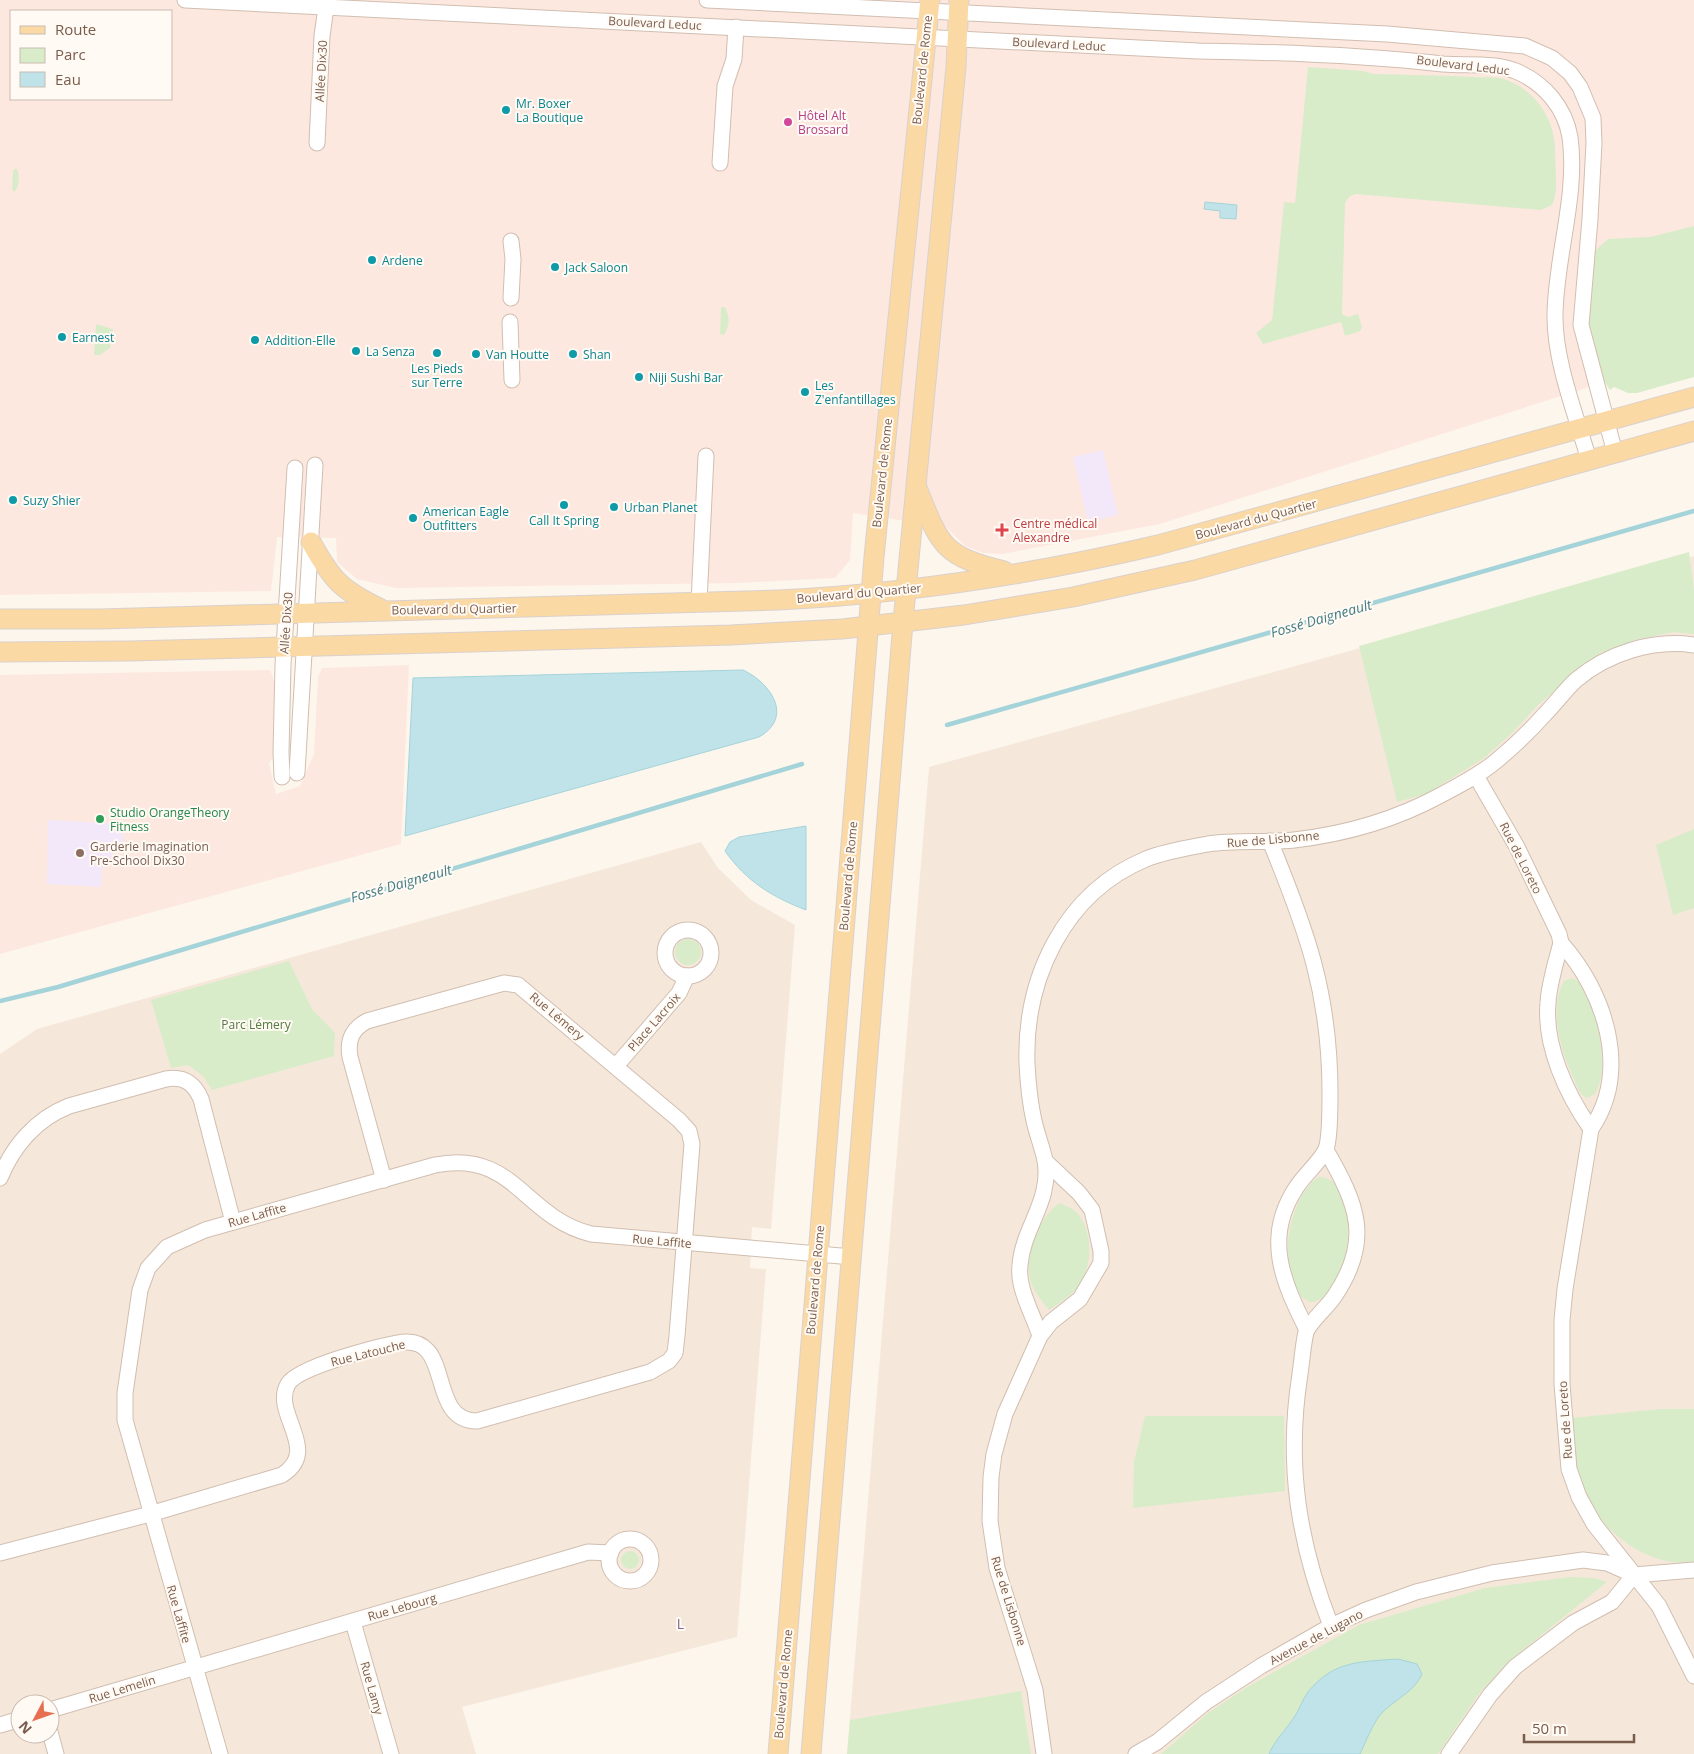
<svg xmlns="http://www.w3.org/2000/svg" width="1694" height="1754" font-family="'Open Sans',sans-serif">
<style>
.residential{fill:#f5e8da;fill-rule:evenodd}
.commercial{fill:#fde8e0;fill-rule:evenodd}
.education{fill:#f3e8fa}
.green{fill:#d8ecc9}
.water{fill:#bfe3e8;stroke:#a5d3da}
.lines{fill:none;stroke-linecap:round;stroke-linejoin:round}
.stream{stroke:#a5d3da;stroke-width:4.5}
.minor-casing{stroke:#d1beb0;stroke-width:17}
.major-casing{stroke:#dad1cd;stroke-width:21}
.minor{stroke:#fff;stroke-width:15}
.major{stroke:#fbd9a5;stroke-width:19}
.culture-dot{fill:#0f9aa8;stroke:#fffaf3;stroke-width:2}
.hotel-dot{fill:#d1479c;stroke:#fffaf3;stroke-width:2}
.health-dot{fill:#e0444e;stroke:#fffaf3;stroke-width:2}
.leisure-dot{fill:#2e9e5b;stroke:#fffaf3;stroke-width:2}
.education-dot{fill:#8d6e63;stroke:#fffaf3;stroke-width:2}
.labels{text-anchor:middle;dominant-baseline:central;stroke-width:4;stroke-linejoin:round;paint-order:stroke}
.street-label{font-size:12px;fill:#7a5c4d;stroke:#fffaf3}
.culture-label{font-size:12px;fill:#0d838f;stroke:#fffaf3;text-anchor:start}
.hotel-label{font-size:12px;fill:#b23c85;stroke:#fffaf3;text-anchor:start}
.health-label{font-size:12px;fill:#be3a42;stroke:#fffaf3;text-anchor:start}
.leisure-label{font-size:12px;fill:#27864d;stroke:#fffaf3;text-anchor:start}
.education-label{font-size:12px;fill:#785e54;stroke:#fffaf3;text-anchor:start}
.park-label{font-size:12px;fill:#537a41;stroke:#fffaf3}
.water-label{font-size:14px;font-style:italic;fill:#437c86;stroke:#fffaf3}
.neighbourhood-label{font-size:14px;letter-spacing:1px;fill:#846695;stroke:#fffaf3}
</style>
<rect width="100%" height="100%" fill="#fdf6ec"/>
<!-- residential -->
<g class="residential">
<polygon points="1694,556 1694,1754 847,1754 929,767"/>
<path d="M701 842 718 868 751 900 795 925 771 1229 752 1227 750 1268 766 1269 737 1637 462 1707 476 1754H0V1054L37 1029ZM20 1704H50V1734H20Z"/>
</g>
<!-- commercial -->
<g class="commercial">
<path d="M0 0H1694V359L1611 380 1160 524 1002 554 983 553 965 546 946 527 853 513 850 560 835 578 737 583 396 588 357 579 337 562 336 538 277 537 271 591 0 595ZM11 11H171V99H11Z"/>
<polygon points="409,665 401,844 0,954 0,675 270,670 275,683 276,691 273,758 269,763 276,794 300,786 314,754 318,677 322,668"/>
</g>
<!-- education -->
<g class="education">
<polygon points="1103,450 1118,515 1088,522 1073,457"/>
<polygon points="48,820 104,823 122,822 124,848 111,849 112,857 103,858 101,887 47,884"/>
</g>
<!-- green -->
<g class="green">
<path d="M1308 67 1364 71 1373 74C1407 75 1440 75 1473 77 1482 78 1495 76 1504 79 1535 89 1556 120 1555 152 1555 168 1559 191 1552 205L1541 210 1355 194 1349 197 1345 203 1342 314 1348 317 1358 314 1362 327 1360 331 1345 336 1341 322 1263 344 1256 333 1272 320 1284 202 1295 203Z"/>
<path d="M16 168C20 173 20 187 14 192L12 189 13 171Z"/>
<polygon points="1694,226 1694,377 1637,393 1628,393 1614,387 1610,390 1602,378 1588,324 1593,259 1596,250 1608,239 1650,237"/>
<path d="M721 307H725C730 317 730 325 724 335L720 334Z"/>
<polygon points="96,324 113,329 113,338 109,342 111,347 100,355 94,355"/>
<polygon points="1689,552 1694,591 1694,634 1674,632 1639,639 1600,653 1538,705 1512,733 1484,758 1426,794 1397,802 1359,646"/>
<polygon points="1694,829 1694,908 1673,915 1656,845"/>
<circle cx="688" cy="952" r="13"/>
<polygon points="289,961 312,1009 335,1033 334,1056 212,1090 203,1076 188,1065 171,1068 151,1000"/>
<path d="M1572 978C1594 986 1603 1047 1602 1068 1602 1077 1599 1086 1595 1094L1587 1098C1579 1095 1577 1086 1574 1079 1561 1051 1548 1010 1564 981Z"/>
<path d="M1319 1177C1366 1177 1352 1302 1310 1302 1272 1285 1287 1195 1319 1177Z"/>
<path d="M1060 1203C1064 1205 1070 1207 1074 1210 1092 1226 1093 1259 1083 1279 1076 1293 1061 1302 1049 1310 1040 1299 1030 1287 1029 1272 1027 1251 1041 1214 1060 1203Z"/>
<path d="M1661 1409H1694V1562C1647 1568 1600 1531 1583 1489 1574 1467 1574 1441 1572 1418Z"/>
<polygon points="1145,1416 1284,1416 1285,1491 1133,1508 1134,1462"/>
<circle cx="630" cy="1560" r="9"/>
<polygon points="1570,1577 1594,1578 1607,1582 1507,1663 1478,1695 1438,1754 1161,1754 1208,1713 1249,1686 1359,1625 1485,1588"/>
<polygon points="1021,1691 1031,1754 847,1754 850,1720"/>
</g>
<!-- water -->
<g class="water">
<polygon points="1205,202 1237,205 1236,219 1220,218 1220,211 1204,209"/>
<path d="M743 670C771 683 794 717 759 737L405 836 413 678Z"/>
<path d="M806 826V910C772 897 746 881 725 851L730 842 739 837Z"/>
<path d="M1398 1659 1417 1664 1422 1674C1414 1693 1394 1699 1380 1715 1372 1726 1366 1741 1360 1754H1269C1275 1740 1285 1731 1293 1719 1299 1711 1302 1700 1308 1692 1334 1660 1360 1662 1398 1659Z"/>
</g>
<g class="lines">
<!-- stream -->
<g class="stream">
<polyline points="947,725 1694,511"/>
<polyline points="0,1001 58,987 802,764"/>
</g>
<!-- minor casing -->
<g class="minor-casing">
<g id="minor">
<path d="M185 0 1198 51C1280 52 1361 55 1443 64 1468 66 1495 62 1518 72 1545 84 1565 108 1570 137 1578 195 1556 255 1555 314 1554 360 1576 415 1589 460"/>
<polyline points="707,0 1387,34 1525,46 1552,58 1570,73 1580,87 1593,118 1594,143 1590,219 1581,325 1615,453"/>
<polyline points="317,143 322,36 327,0"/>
<polyline points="720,163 725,86 734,59 736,27"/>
<polyline points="511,241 513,259 511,298"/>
<polyline points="510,322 512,380"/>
<polyline points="699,602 706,456"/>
<polyline points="297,773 315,465"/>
<path d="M1476 776 1517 847 1559 934 1561 943C1556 962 1549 983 1548 1003 1544 1046 1567 1095 1591 1129"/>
<polyline points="282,777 281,752 283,665 295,468"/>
<path d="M1270 841C1307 931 1330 994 1330 1093 1330 1105 1330 1139 1326 1149 1321 1161 1303 1176 1296 1188 1263 1238 1283 1282 1307 1330"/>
<circle cx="688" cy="953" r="23"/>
<path d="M1561 943C1605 992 1631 1071 1591 1129L1565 1289 1562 1320V1384L1569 1469 1579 1497 1594 1524 1659 1606 1694 1676"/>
<polyline points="616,1066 679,993 687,976"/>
<path d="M1326 1150C1357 1204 1373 1240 1334 1297 1328 1306 1309 1323 1306 1332 1303 1345 1302 1360 1300 1374 1286 1463 1298 1542 1331 1626"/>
<path d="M0 1178C13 1146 36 1119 69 1106L166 1079C184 1076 194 1083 201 1099L233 1222"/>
<path d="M1040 1336C1033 1314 1017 1288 1020 1265 1023 1227 1052 1201 1045 1160 1042 1147 1037 1134 1034 1121 1030 1103 1028 1083 1027 1064 1024 979 1064 893 1146 859 1166 851 1187 848 1208 844 1236 840 1265 843 1294 840 1346 834 1395 820 1441 795 1460 785 1479 775 1495 762 1513 747 1530 731 1545 714 1556 703 1565 690 1576 680 1608 653 1653 639 1694 645"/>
<circle cx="630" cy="1560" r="21"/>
<path d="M0 1553 150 1514 282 1475C322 1450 271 1413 288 1384 298 1367 376 1347 397 1343 456 1331 425 1421 477 1421L650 1372 669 1361 675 1353 677 1336 692 1144 689 1131 679 1120 518 985 504 983 367 1021C352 1029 347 1040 350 1057L384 1180"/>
<polyline points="353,1622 391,1754"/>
<polyline points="50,1710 588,1552 611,1553"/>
<polyline points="0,1725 20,1719"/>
<polyline points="50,1732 56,1754"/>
<path d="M220 1754 125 1420V1393L140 1290 148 1268 167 1247 205 1230 435 1165C514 1149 523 1217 591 1234L852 1257"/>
<polyline points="1044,1754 1035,1690 997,1568 990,1521 991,1477 994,1454 1005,1414 1040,1336 1051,1322 1080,1299 1101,1263 1101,1251 1092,1210 1079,1193 1045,1161"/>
<polyline points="1136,1754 1157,1742 1206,1702 1261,1666 1331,1626 1366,1610 1416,1592 1492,1573 1583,1560 1607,1563 1634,1575 1694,1570"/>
<polyline points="1449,1754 1490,1695 1515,1667 1573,1623 1612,1602 1634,1575"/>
</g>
</g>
<!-- major casing -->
<g class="major-casing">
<g id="major">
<path d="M917 488C940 545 942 556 1004 571"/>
<path d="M311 542C332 580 341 590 381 609"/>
<path d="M0 619H100L778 600C906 594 1034 574 1158 545L1694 397"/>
<polyline points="0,652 130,651 731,635 842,629 964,615 1073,597 1195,570 1694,431"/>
<polyline points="778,1754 874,557 930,0"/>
<polyline points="811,1754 903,622 956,67 959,0"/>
</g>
</g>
<!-- minor -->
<use href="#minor" class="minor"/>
<!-- major -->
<use href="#major" class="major"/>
</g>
<!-- markers -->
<g class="culture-dot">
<circle cx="506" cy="110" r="5"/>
<circle cx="372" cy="260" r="5"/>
<circle cx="555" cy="267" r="5"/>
<circle cx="62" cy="337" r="5"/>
<circle cx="255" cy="340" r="5"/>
<circle cx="356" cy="351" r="5"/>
<circle cx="437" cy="353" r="5"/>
<circle cx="476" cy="354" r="5"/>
<circle cx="573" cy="354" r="5"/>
<circle cx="639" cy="377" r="5"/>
<circle cx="805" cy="392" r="5"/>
<circle cx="13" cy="500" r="5"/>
<circle cx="564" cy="505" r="5"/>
<circle cx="614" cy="507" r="5"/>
<circle cx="413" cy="518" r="5"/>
</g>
<circle class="hotel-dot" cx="788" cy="122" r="5"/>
<path class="health-dot" d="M999.5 522.5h5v5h5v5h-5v5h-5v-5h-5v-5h5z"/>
<circle class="leisure-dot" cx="100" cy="819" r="5"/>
<circle class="education-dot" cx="80" cy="853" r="5"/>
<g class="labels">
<!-- street labels -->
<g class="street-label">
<text transform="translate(655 23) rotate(3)">Boulevard Leduc</text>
<text transform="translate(1059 44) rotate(3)">Boulevard Leduc</text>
<text transform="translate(1463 65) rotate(7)">Boulevard Leduc</text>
<text transform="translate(922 70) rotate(-84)">Boulevard de Rome</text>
<text transform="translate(321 71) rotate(-87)">Allée Dix30</text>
<text transform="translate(882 473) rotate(-84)">Boulevard de Rome</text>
<text transform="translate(1256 519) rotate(-15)">Boulevard du Quartier</text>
<text transform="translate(859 593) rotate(-5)">Boulevard du Quartier</text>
<text transform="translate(454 609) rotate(-1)">Boulevard du Quartier</text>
<text transform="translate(286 623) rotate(-86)">Allée Dix30</text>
<text transform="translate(1273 839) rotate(-5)">Rue de Lisbonne</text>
<text transform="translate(1521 858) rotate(63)">Rue de Loreto</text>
<text transform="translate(848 876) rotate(-85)">Boulevard de Rome</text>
<text transform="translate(557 1016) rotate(40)">Rue Lémery</text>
<text transform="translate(654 1022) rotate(-49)">Place Lacroix</text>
<text transform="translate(257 1215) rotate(-16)">Rue Laffite</text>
<text transform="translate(662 1241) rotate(5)">Rue Laffite</text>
<text transform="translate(815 1280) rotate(-85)">Boulevard de Rome</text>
<text transform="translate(368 1353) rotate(-14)">Rue Latouche</text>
<text transform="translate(1565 1420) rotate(-94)">Rue de Loreto</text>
<text transform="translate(1009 1601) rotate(73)">Rue de Lisbonne</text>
<text transform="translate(402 1607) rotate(-16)">Rue Lebourg</text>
<text transform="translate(179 1614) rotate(74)">Rue Laffite</text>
<text transform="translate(1316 1637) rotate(-28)">Avenue de Lugano</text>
<text transform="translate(783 1684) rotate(-85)">Boulevard de Rome</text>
<text transform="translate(372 1688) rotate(74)">Rue Lamy</text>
<text transform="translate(122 1689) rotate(-17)">Rue Lemelin</text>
</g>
<!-- culture labels -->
<g class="culture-label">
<text x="516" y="103">Mr. Boxer<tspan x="516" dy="14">La Boutique</tspan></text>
<text x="382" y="260">Ardene</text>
<text x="565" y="267">Jack Saloon</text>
<text x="72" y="337">Earnest</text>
<text x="265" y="340">Addition-Elle</text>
<text x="366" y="351">La Senza</text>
<text x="486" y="354">Van Houtte</text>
<text x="583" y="354">Shan</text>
<text x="437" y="368" text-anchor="middle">Les Pieds<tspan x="437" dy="14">sur Terre</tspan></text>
<text x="649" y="377">Niji Sushi Bar</text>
<text x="815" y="385">Les<tspan x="815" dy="14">Z'enfantillages</tspan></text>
<text x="23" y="500">Suzy Shier</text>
<text x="624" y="507">Urban Planet</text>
<text x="423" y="511">American Eagle<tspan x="423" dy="14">Outfitters</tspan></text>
<text x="564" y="520" text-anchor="middle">Call It Spring</text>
</g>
<!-- hotel labels -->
<g class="hotel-label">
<text x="798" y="115">Hôtel Alt<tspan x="798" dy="14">Brossard</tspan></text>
</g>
<!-- health labels -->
<g class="health-label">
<text x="1013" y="523">Centre médical<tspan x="1013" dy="14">Alexandre</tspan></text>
</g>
<!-- leisure labels -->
<g class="leisure-label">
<text x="110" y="812">Studio OrangeTheory<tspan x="110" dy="14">Fitness</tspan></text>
</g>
<!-- education labels -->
<g class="education-label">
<text x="90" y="846">Garderie Imagination<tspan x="90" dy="14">Pre-School Dix30</tspan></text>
</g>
<!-- park labels -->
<g class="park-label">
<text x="256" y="1024">Parc Lémery</text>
</g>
<!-- water labels -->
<g class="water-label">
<text transform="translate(1321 618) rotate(-16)">Fossé Daigneault</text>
<text transform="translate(401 883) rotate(-16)">Fossé Daigneault</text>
</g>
<!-- neighbourhood labels -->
<g class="neighbourhood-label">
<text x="681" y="1623">L</text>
</g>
</g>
<!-- legend -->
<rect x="10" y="10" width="162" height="90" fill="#fffaf3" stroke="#cabbb1"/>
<rect x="20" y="26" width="25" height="8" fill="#fbd9a5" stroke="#cabbb1"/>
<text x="55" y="35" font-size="15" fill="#7a5c4d">Route</text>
<rect x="20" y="48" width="25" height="15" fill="#d8ecc9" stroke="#cabbb1"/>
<text x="55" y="60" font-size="15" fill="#7a5c4d">Parc</text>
<rect x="20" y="72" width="25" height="15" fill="#bfe3e8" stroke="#cabbb1"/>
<text x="55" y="85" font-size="15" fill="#7a5c4d">Eau</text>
<!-- north arrow -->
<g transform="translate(35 1719) rotate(229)"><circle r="24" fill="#fffaf3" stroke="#cabbb1"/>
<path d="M0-4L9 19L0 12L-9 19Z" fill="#e76f51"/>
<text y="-8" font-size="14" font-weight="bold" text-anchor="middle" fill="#7a5c4d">N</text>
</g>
<!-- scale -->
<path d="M1524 1734v8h110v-8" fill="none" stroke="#7a5c4d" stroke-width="2.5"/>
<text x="1532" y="1734" font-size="15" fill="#7a5c4d" stroke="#fffaf3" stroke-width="4" paint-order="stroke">50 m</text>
</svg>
